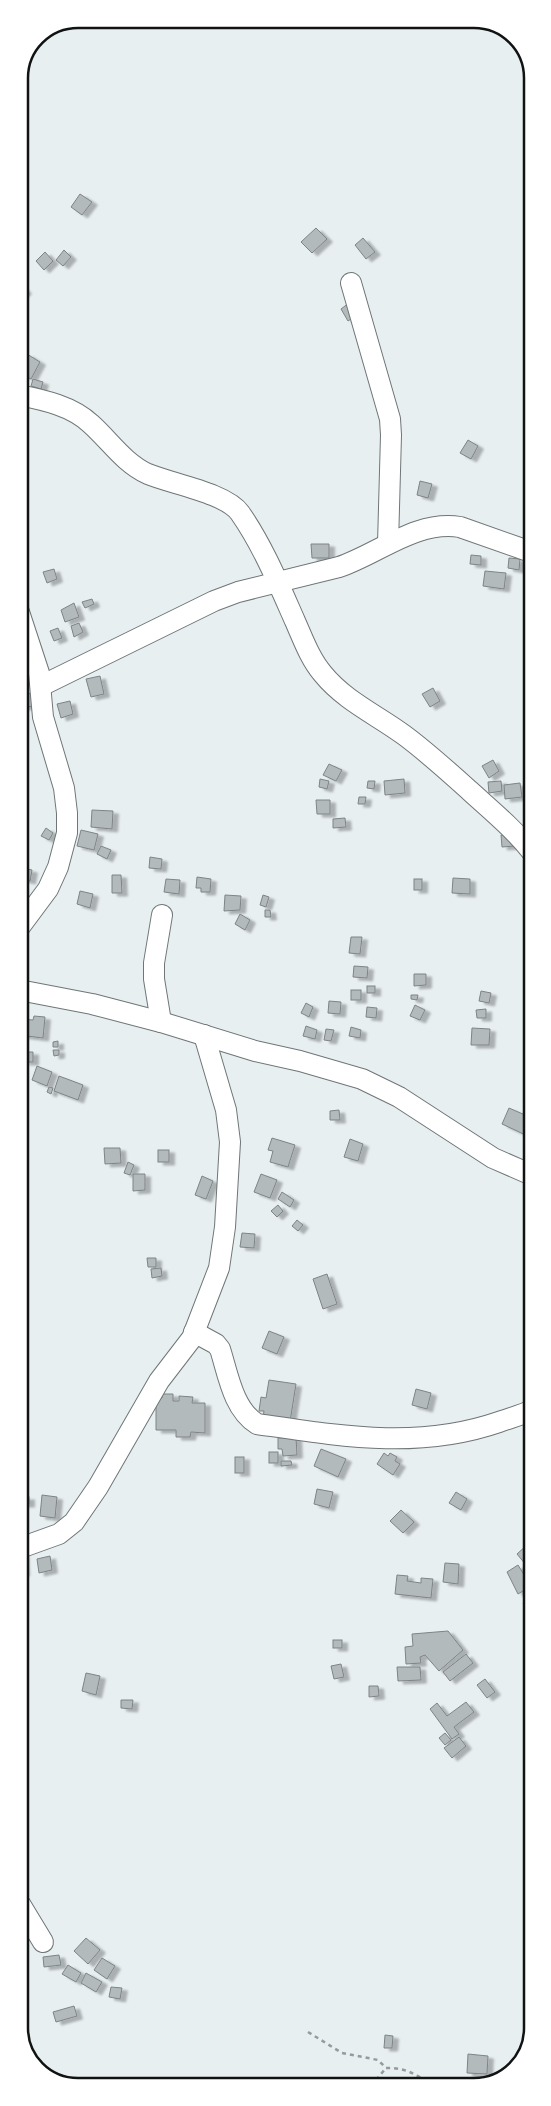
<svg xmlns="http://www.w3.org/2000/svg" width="551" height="2106" font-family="'PT Sans Narrow',sans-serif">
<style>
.building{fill:#b3babb;stroke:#7e8486;filter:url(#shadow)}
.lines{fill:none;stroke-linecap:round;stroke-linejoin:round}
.minor-casing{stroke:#6f7677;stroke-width:22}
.path{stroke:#959a9b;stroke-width:2.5;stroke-dasharray:4 4;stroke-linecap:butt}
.minor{stroke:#fff;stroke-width:20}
.rim{fill:none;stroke:#111313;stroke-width:2.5}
</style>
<defs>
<filter id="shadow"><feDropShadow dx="5.5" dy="3" stdDeviation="1" flood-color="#0004"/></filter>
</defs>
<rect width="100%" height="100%" fill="#e8eff1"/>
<!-- building -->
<g class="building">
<polygon points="80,194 92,202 82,215 71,207"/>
<polygon points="316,228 327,239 312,253 301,242"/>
<polygon points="363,238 375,252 366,259 355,245"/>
<polygon points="64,250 71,257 63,266 56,260"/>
<polygon points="45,252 53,261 44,270 36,261"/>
<polygon points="19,283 26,291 19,298"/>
<polygon points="349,303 357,315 348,321 341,309"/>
<polygon points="27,354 40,362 31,379 19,373"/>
<polygon points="33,379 43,382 41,389 31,386"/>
<polygon points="468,440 478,446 471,459 460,453"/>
<polygon points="420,481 432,484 428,498 417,495"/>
<polygon points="311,544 329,544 329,558 312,558"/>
<polygon points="471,555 481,556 481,565 470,564"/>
<polygon points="509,558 520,559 519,570 508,568"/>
<polygon points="54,569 57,579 47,583 43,572"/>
<polygon points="485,571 506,573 504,589 483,586"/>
<polygon points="92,599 94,604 85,608 82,602"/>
<polygon points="74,603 79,617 65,622 61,610"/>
<polygon points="79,623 83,632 74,637 71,626"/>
<polygon points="58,628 62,638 54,641 50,631"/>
<polygon points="100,676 104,694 91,697 86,679"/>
<polygon points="433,688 440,701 430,707 422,694"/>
<polygon points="35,693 36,706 22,707 21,694"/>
<polygon points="70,701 73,714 61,718 57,704"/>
<polygon points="493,760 499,771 489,778 482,766"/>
<polygon points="329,764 342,770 336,781 323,775"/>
<polygon points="320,779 329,781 327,789 319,787"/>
<polygon points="404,779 405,793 385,795 384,781"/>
<polygon points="368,781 375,781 374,789 367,788"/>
<polygon points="501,781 502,791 489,793 488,782"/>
<polygon points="520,783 522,797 505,799 504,785"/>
<polygon points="359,797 366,797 365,804 358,804"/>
<polygon points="316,800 330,800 330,814 317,814"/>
<polygon points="92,810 113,811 112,829 91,827"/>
<polygon points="345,818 346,827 333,828 333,819"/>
<polygon points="46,828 53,833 49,840 41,836"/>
<polygon points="81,830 98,834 94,850 77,846"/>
<polygon points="513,834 515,846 502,847 501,835"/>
<polygon points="101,846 111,850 107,859 97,854"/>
<polygon points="150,857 162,859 161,869 149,868"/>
<polygon points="23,868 32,870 30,881 21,879"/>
<polygon points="112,875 121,875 122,893 112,893"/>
<polygon points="197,877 211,879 210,892 201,892 201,888 196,888"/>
<polygon points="453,878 470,879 470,894 452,893"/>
<polygon points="166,879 180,880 179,894 164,892"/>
<rect x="414" y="879" width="8" height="11"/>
<polygon points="80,891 93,894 90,908 77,904"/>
<polygon points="225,895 241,896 240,910 224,911"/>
<polygon points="263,895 269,897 266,907 260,905"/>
<polygon points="265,910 270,910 271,917 265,917"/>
<polygon points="240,914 250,920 245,930 235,924"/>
<polygon points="351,937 362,937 360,954 349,953"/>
<polygon points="354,966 368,967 367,978 353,977"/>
<polygon points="414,974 426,974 426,985 414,986"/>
<rect x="367" y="986" width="8" height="7"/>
<rect x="351" y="990" width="10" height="10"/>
<polygon points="481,991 491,993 489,1003 479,1001"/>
<polygon points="411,995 418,995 417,1000 411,999"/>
<polygon points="329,1001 341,1002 340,1014 328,1013"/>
<polygon points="306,1003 313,1007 309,1017 301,1013"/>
<polygon points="415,1005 425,1010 420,1020 410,1016"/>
<polygon points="367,1007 377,1008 376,1018 366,1017"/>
<polygon points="486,1009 486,1018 477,1018 476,1010"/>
<polygon points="34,1016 45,1017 43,1038 19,1035 21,1019 33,1020"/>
<polygon points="306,1026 317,1030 315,1039 303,1036"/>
<polygon points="351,1027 361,1030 360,1038 349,1036"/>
<polygon points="472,1028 490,1029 489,1045 471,1045"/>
<polygon points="326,1029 334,1030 331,1041 324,1040"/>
<polygon points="58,1041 58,1047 53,1047 53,1042"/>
<polygon points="53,1050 59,1050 59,1055 54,1056"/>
<polygon points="25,1052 33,1052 33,1062 24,1062"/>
<polygon points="37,1066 52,1072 47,1086 32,1080"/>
<polygon points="59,1076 83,1085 78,1100 54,1091"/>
<polygon points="49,1087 53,1088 51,1094 47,1092"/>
<polygon points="509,1108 532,1118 532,1138 502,1124"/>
<polygon points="339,1110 340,1120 330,1120 330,1111"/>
<polygon points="272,1138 295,1145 288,1167 270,1162 273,1151 268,1150"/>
<polygon points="350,1139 363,1144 358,1161 344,1157"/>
<polygon points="104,1148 120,1148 121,1163 105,1164"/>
<rect x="158" y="1150" width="11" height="12"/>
<polygon points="128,1162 134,1165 130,1175 124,1173"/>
<polygon points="133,1174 145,1174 145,1190 133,1191"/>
<polygon points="261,1174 277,1180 270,1198 254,1192"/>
<polygon points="202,1176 213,1181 206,1199 195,1195"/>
<polygon points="282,1192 294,1200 290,1207 278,1199"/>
<polygon points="278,1205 283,1211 277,1217 271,1211"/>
<polygon points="297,1220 303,1225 298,1231 292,1226"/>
<polygon points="242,1233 255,1234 254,1248 240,1247"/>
<polygon points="147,1258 156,1258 156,1267 148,1267"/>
<polygon points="161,1268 162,1276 152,1278 151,1269"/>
<polygon points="327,1274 337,1304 323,1309 313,1279"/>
<polygon points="269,1331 284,1337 277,1354 262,1348"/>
<polygon points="269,1380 296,1384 290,1422 263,1418 264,1411 259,1411 261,1397 266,1398"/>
<polygon points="416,1389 431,1393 427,1409 412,1405"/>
<polygon points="162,1394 173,1394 173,1401 179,1401 179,1396 193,1397 192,1403 205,1403 205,1433 191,1432 190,1437 176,1437 176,1430 156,1430 156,1398 162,1398"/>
<polygon points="296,1437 297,1455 283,1456 282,1449 278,1449 278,1438"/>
<polygon points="321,1449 346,1459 338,1477 314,1466"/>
<rect x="269" y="1452" width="9" height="11"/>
<polygon points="384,1453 388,1456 390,1453 397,1457 395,1461 400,1464 393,1475 377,1464"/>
<rect x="235" y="1457" width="9" height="16"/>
<polygon points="281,1461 291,1461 292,1465 281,1466"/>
<polygon points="317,1489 333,1492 329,1508 314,1504"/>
<polygon points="456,1492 467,1499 461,1510 449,1503"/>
<polygon points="42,1495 57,1497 55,1518 40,1516"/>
<rect x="22" y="1497" width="7" height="7"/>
<polygon points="401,1510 414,1522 403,1533 390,1521"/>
<polygon points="528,1544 532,1548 532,1560 526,1565 517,1554"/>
<polygon points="20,1553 23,1553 24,1573 20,1573"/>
<polygon points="50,1556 52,1570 39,1573 37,1559"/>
<polygon points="445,1563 459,1564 458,1584 443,1582"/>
<polygon points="518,1565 531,1586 518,1594 507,1572"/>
<polygon points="397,1575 408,1576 407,1581 421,1583 421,1578 433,1579 431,1598 395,1594"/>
<polygon points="532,1598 532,1610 529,1612 523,1603"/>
<polygon points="448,1631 463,1650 439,1671 425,1655 420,1657 421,1663 406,1664 405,1647 413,1646 412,1634"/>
<rect x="333" y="1640" width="9" height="8"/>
<polygon points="466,1654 473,1663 450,1681 443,1672"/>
<polygon points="341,1664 344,1677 334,1679 331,1666"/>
<polygon points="397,1667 420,1667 421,1680 398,1681"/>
<polygon points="86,1673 100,1676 96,1695 82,1691"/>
<polygon points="485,1679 495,1692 487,1698 477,1685"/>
<polygon points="369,1686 378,1686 379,1696 369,1697"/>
<polygon points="121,1700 133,1700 132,1709 121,1708"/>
<polygon points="466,1702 474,1712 454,1727 459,1734 452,1739 430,1709 437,1703 447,1716"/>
<polygon points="445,1733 451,1740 445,1745 439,1738"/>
<polygon points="459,1737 466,1746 452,1758 444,1748"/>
<polygon points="86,1938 100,1950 88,1964 74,1951"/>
<polygon points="59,1955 61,1965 44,1967 43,1957"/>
<polygon points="102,1958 115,1966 107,1979 94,1970"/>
<polygon points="68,1965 81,1973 76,1982 62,1974"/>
<polygon points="86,1973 102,1982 96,1992 81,1983"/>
<polygon points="111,1987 122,1988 120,1999 109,1997"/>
<polygon points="74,2006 77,2016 56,2022 53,2012"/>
<polygon points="385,2035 393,2036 392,2048 384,2048"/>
<polygon points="468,2054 488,2056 487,2074 467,2073"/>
</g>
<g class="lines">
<!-- minor casing -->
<g class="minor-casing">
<g id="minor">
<polyline points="351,283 390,419 391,435 388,544"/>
<path d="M19 395C44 400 72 406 91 424 110 441 124 463 148 474 172 484 226 493 240 513 263 546 279 585 295 621 303 639 310 659 323 674 345 701 377 715 404 735 427 752 449 772 470 791 492 811 514 829 532 852"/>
<polyline points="19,612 39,673 43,717 64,788 67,813 67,833 58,867 48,889 19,928"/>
<path d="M41 686 214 601 238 592 339 567C378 554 416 520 460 527L531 552"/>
<polyline points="19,990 92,1004 161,1022 255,1051 300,1061 362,1079 399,1097 493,1158 532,1175"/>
<polyline points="161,1022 154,979 154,963 162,915"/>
<path d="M194 1332 216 1344 220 1349C228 1374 233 1409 257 1424 340 1436 418 1450 499 1422 510 1418 522 1415 532 1410"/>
<polyline points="20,1548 59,1534 74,1522 98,1487 159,1381 192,1338 219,1268 225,1227 230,1142 226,1110 204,1035"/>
<polyline points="20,1904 43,1942"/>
</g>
</g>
<!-- path -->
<g class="path">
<path d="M308 2032 342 2053 378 2060 386 2068C406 2067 418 2076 435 2086"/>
<polyline points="371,2086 386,2068"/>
<polyline points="139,2087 141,2084 151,2082 179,2087"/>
</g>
<!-- minor -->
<use href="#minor" class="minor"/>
</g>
<!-- crop -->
<path d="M0 0H551V2106H0ZM78 28H474A50 50 0 0 1 524 78V2028A50 50 0 0 1 474 2078H78A50 50 0 0 1 28 2028V78A50 50 0 0 1 78 28Z" fill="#fff" fill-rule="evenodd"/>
<path class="rim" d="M78 28H474A50 50 0 0 1 524 78V2028A50 50 0 0 1 474 2078H78A50 50 0 0 1 28 2028V78A50 50 0 0 1 78 28Z"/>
</svg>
